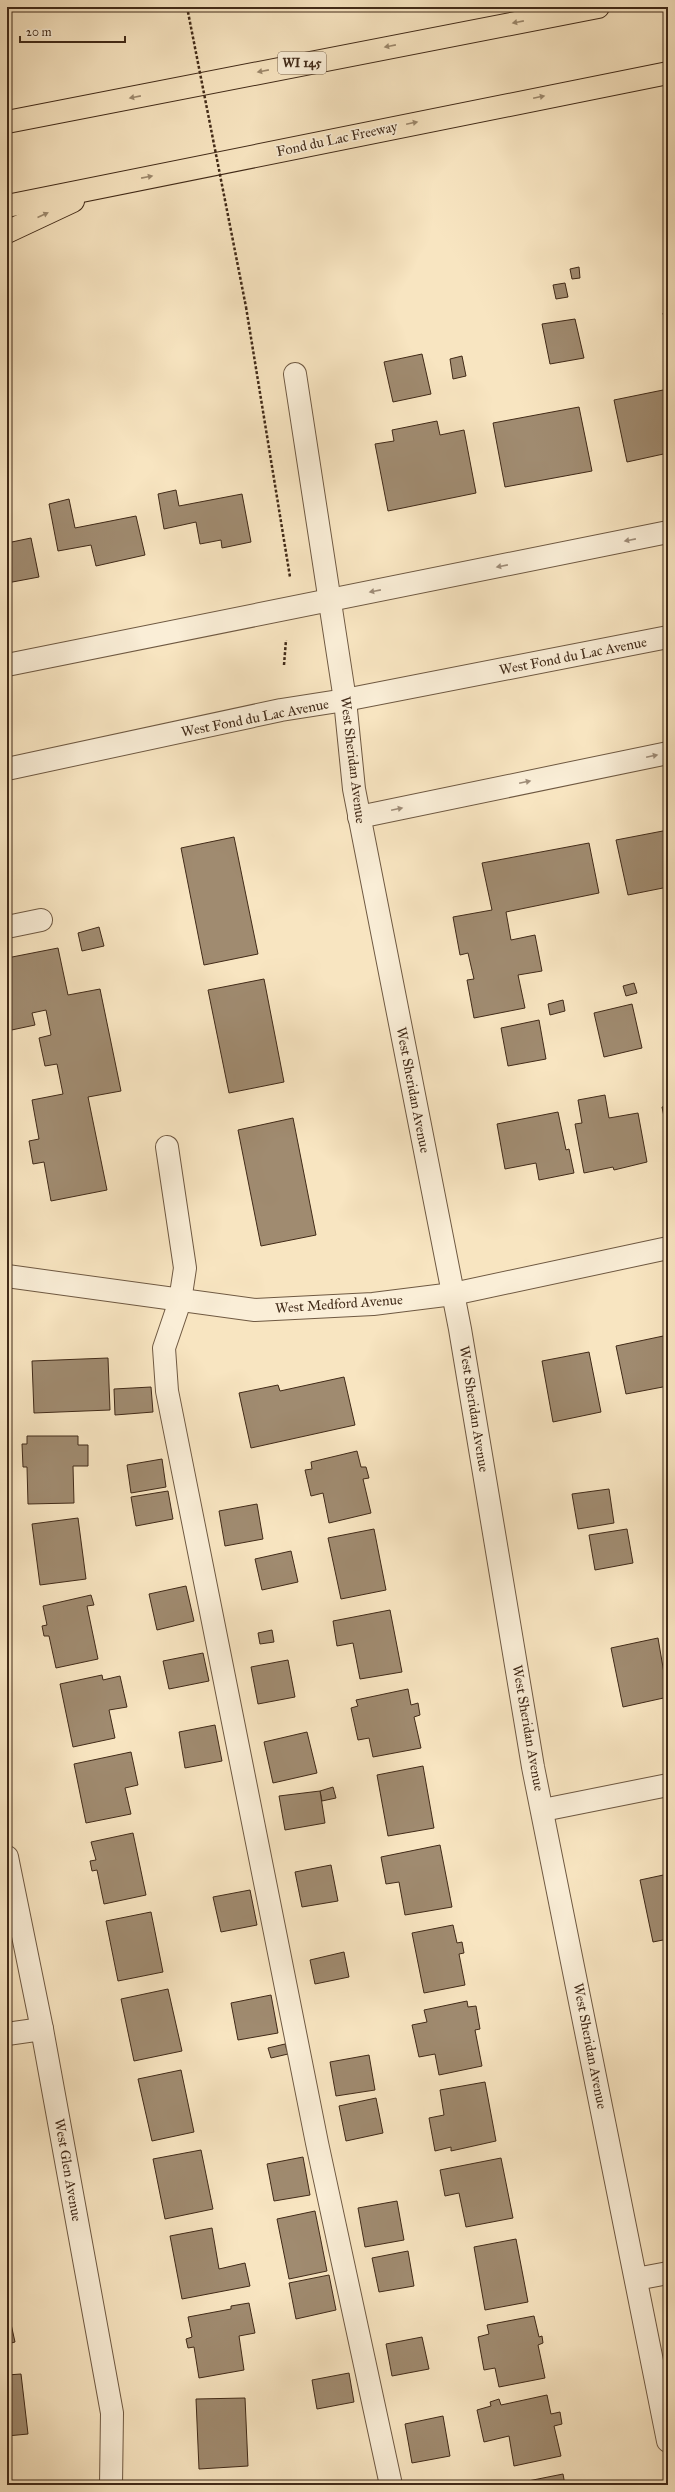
<svg xmlns="http://www.w3.org/2000/svg" width="675" height="2492" font-family="'IM FELL Great Primer',serif">
<style>
.building{fill:#a08b70;stroke:#412a18}
.lines{fill:none;stroke-linecap:round;stroke-linejoin:round}
.minor-casing{stroke:#6f5942;stroke-width:24}
.highway-casing{stroke:#412a18;stroke-width:24}
.path{stroke:#412a18;stroke-width:2.5;stroke-dasharray:3 2;stroke-linecap:butt}
.minor{stroke:#faeed7;stroke-width:22}
.highway{stroke:#f8e5c1;stroke-width:22}
.path-bridge{stroke:#412a18;stroke-width:2.5;stroke-dasharray:3 2;stroke-linecap:butt}
.oneway{fill:#9c886c}
.oneway2{fill:#9e8c78}
.labels{text-anchor:middle;dominant-baseline:central;stroke-width:3.5;stroke-linejoin:round;paint-order:stroke}
.shield{fill:#faeed7;stroke:#786551;stroke-width:1}
.shield-label{font-size:13px;font-weight:bold;fill:#412a18}
.street-label{font-size:14px;fill:#412a18;stroke:#faeed7}
</style>
<rect width="100%" height="100%" fill="#f8e5c1"/>
<filter id="stains"><feTurbulence type="fractalNoise" baseFrequency=".005" numOctaves="4"/><feColorMatrix values="0 0 0 0 .2 0 0 0 0 .09 0 0 0 0 .02 0 0 0 .5 -.17"/></filter>
<radialGradient id="worn" r=".72"><stop offset=".6" stop-color="#630" stop-opacity="0"/><stop offset="1" stop-color="#630" stop-opacity=".3"/></radialGradient>
<!-- building -->
<g class="building">
<polygon points="579,267 580,278 572,279 570,269"/>
<polygon points="565,283 568,297 556,299 553,285"/>
<polygon points="663,313 668,313 668,338"/>
<polygon points="575,319 584,358 550,364 542,324"/>
<polygon points="422,354 431,394 393,402 384,362"/>
<polygon points="462,356 466,376 453,379 450,359"/>
<polygon points="668,389 668,453 627,462 614,400"/>
<polygon points="579,407 592,471 505,487 493,423"/>
<polygon points="437,421 440,435 464,430 476,493 388,511 375,444 394,441 392,430"/>
<polygon points="176,490 179,506 242,494 251,542 222,548 221,540 200,544 196,522 164,529 158,494"/>
<polygon points="69,499 75,528 136,516 145,555 96,566 91,545 58,551 49,504"/>
<polygon points="31,538 39,577 7,583 7,543"/>
<polygon points="668,830 668,887 628,895 616,840"/>
<polygon points="234,837 258,954 204,965 181,848"/>
<polygon points="589,843 599,893 506,912 511,940 535,935 542,971 518,975 525,1008 474,1018 467,980 474,979 468,953 460,955 453,917 492,910 482,863"/>
<polygon points="99,927 104,946 82,951 78,933"/>
<polygon points="58,948 68,995 100,989 121,1091 88,1097 107,1190 51,1201 44,1162 33,1164 29,1141 39,1139 32,1100 63,1094 57,1064 45,1066 39,1038 51,1035 46,1010 32,1013 35,1025 7,1031 7,958"/>
<polygon points="264,979 284,1082 229,1093 208,990"/>
<polygon points="634,983 637,993 626,996 623,986"/>
<polygon points="563,1000 565,1011 550,1015 548,1004"/>
<polygon points="632,1004 642,1048 604,1057 594,1013"/>
<polygon points="539,1020 546,1059 508,1066 501,1028"/>
<polygon points="605,1095 609,1118 638,1113 647,1162 614,1170 613,1167 584,1173 575,1124 582,1123 578,1100"/>
<polygon points="668,1106 668,1136 662,1107"/>
<polygon points="558,1112 566,1150 569,1149 574,1173 539,1180 536,1163 505,1169 497,1124"/>
<polygon points="293,1118 316,1235 261,1246 238,1130"/>
<polygon points="668,1335 668,1386 626,1394 616,1346"/>
<polygon points="589,1352 601,1412 553,1422 542,1361"/>
<polygon points="108,1358 110,1410 34,1413 32,1361"/>
<polygon points="344,1377 355,1425 251,1448 239,1393 278,1385 280,1391"/>
<polygon points="151,1387 153,1412 115,1415 114,1389"/>
<polygon points="27,1436 78,1436 78,1445 88,1445 88,1466 73,1466 74,1503 28,1504 27,1467 23,1467 22,1444 27,1444"/>
<polygon points="357,1451 361,1467 366,1467 369,1478 363,1479 371,1513 329,1523 323,1493 311,1496 305,1470 312,1469 311,1462"/>
<polygon points="162,1459 166,1487 131,1493 127,1465"/>
<polygon points="609,1489 614,1523 578,1529 572,1494"/>
<polygon points="168,1491 173,1519 136,1526 131,1497"/>
<polygon points="257,1504 263,1539 225,1546 219,1511"/>
<polygon points="78,1518 86,1579 40,1585 32,1524"/>
<polygon points="374,1529 386,1590 341,1599 328,1538"/>
<polygon points="627,1529 633,1563 595,1570 589,1535"/>
<polygon points="291,1551 298,1582 262,1590 255,1559"/>
<polygon points="186,1586 194,1621 157,1630 149,1594"/>
<polygon points="91,1595 94,1605 87,1606 98,1659 56,1668 49,1636 44,1636 42,1626 47,1625 43,1606"/>
<polygon points="390,1610 402,1672 360,1679 353,1643 337,1646 333,1621"/>
<polygon points="272,1630 274,1642 260,1644 258,1633"/>
<polygon points="658,1638 668,1697 623,1707 611,1648"/>
<polygon points="203,1653 209,1681 169,1689 163,1661"/>
<polygon points="288,1660 295,1697 258,1704 251,1667"/>
<polygon points="102,1675 103,1680 120,1676 127,1707 109,1710 115,1738 73,1747 60,1684"/>
<polygon points="408,1689 411,1705 418,1703 420,1715 414,1717 421,1748 373,1757 369,1738 358,1740 351,1708 358,1706 356,1700"/>
<polygon points="215,1725 222,1761 185,1768 179,1732"/>
<polygon points="307,1732 317,1773 273,1783 264,1742"/>
<polygon points="131,1752 138,1785 125,1788 131,1814 86,1823 74,1764"/>
<polygon points="423,1766 434,1828 388,1836 377,1775"/>
<polygon points="333,1787 336,1798 322,1801 320,1791"/>
<polygon points="320,1791 325,1823 285,1830 279,1796"/>
<polygon points="133,1833 146,1895 104,1904 97,1870 92,1871 90,1861 96,1860 91,1842"/>
<polygon points="440,1845 452,1907 405,1915 399,1882 386,1884 381,1857"/>
<polygon points="331,1865 338,1901 302,1907 295,1872"/>
<polygon points="668,1874 668,1939 653,1942 640,1880"/>
<polygon points="250,1890 257,1925 221,1932 213,1897"/>
<polygon points="151,1912 163,1972 118,1981 106,1921"/>
<polygon points="453,1925 457,1943 462,1942 464,1953 459,1954 465,1985 424,1993 412,1933"/>
<polygon points="344,1952 349,1977 315,1984 310,1960"/>
<polygon points="168,1989 182,2051 134,2061 121,1999"/>
<polygon points="271,1995 278,2033 238,2040 231,2003"/>
<polygon points="467,2001 468,2007 476,2006 480,2029 475,2030 482,2066 439,2075 435,2054 419,2057 412,2025 427,2022 424,2010"/>
<polygon points="285,2044 288,2054 271,2058 268,2048"/>
<polygon points="369,2055 375,2090 336,2096 330,2062"/>
<polygon points="181,2070 194,2132 152,2141 138,2079"/>
<polygon points="485,2082 496,2141 451,2151 451,2147 435,2151 429,2118 444,2115 440,2090"/>
<polygon points="376,2098 383,2133 346,2141 339,2106"/>
<polygon points="201,2150 213,2209 165,2219 153,2159"/>
<polygon points="303,2157 310,2195 274,2201 267,2164"/>
<polygon points="501,2158 513,2218 466,2227 459,2193 445,2196 440,2170"/>
<polygon points="397,2201 404,2240 365,2247 358,2208"/>
<polygon points="315,2211 327,2271 289,2279 277,2219"/>
<polygon points="212,2228 219,2269 245,2263 250,2286 182,2299 170,2236"/>
<polygon points="516,2239 528,2302 485,2310 474,2247"/>
<polygon points="408,2251 414,2286 379,2292 372,2258"/>
<polygon points="329,2275 336,2310 296,2319 289,2283"/>
<polygon points="249,2303 255,2333 239,2336 244,2370 199,2378 194,2347 188,2348 186,2339 192,2337 188,2317 231,2309 231,2306"/>
<polygon points="7,2306 15,2342 7,2344"/>
<polygon points="534,2316 539,2337 542,2336 543,2343 538,2345 545,2378 499,2387 495,2368 484,2370 478,2337 489,2334 487,2325"/>
<polygon points="422,2337 429,2369 392,2376 386,2344"/>
<polygon points="349,2373 354,2402 317,2409 312,2380"/>
<polygon points="21,2374 28,2434 7,2436 7,2375"/>
<polygon points="547,2395 551,2414 560,2412 562,2424 554,2426 561,2456 514,2466 509,2436 484,2442 477,2410 491,2406 490,2402 499,2399 501,2405"/>
<polygon points="245,2398 248,2466 199,2469 196,2399"/>
<polygon points="443,2416 450,2456 412,2463 405,2424"/>
<polygon points="563,2474 565,2485 518,2485 518,2483"/>
</g>
<g class="lines">
<!-- minor casing -->
<g class="minor-casing">
<g id="minor">
<polyline points="295,374 345,700 354,789 460,1329 533,1767 668,2441"/>
<polyline points="7,665 668,532"/>
<polyline points="7,769 281,710 345,700 668,637"/>
<polyline points="359,817 668,753"/>
<polyline points="7,927 41,920"/>
<polyline points="167,1147 185,1268 180,1301 164,1348 167,1391 317,2143 391,2485"/>
<polyline points="7,1276 255,1310 373,1304 453,1294 668,1248"/>
<polyline points="543,1810 668,1785"/>
<polyline points="7,1857 42,2029 112,2413 111,2485"/>
<polyline points="7,2034 42,2029"/>
<polyline points="636,2279 668,2273"/>
</g>
</g>
<!-- highway casing -->
<g class="highway-casing">
<g id="highway">
<polyline points="7,122 598,7"/>
<polyline points="7,206 668,73"/>
<polyline points="7,232 73,201"/>
</g>
</g>
<!-- path -->
<g class="path">
<polyline points="246,307 290,577"/>
<polyline points="284,665 286,640"/>
</g>
<!-- minor -->
<use href="#minor" class="minor"/>
<!-- highway -->
<use href="#highway" class="highway"/>
<!-- path-bridge -->
<polyline class="path-bridge" points="187,7 246,307"/>
</g>
<!-- one-way arrows -->
<defs><path id="oneway-solid" d="M-6-.8H1V-3.2L6.5 0L1 3.2V.8H-6Z"/></defs>
<g class="oneway">
<use href="#oneway-solid" transform="translate(518 22) rotate(169)"/>
<use href="#oneway-solid" transform="translate(390 46) rotate(169)"/>
<use href="#oneway-solid" transform="translate(263 71) rotate(169)"/>
<use href="#oneway-solid" transform="translate(135 97) rotate(169)"/>
<use href="#oneway-solid" transform="translate(539 97) rotate(-12)"/>
<use href="#oneway-solid" transform="translate(412 123) rotate(-12)"/>
<use href="#oneway-solid" transform="translate(147 177) rotate(-11)"/>
<use href="#oneway-solid" transform="translate(43 215) rotate(-24)"/>
</g>
<g class="oneway2">
<use href="#oneway-solid" transform="translate(630 540) rotate(169)"/>
<use href="#oneway-solid" transform="translate(502 566) rotate(169)"/>
<use href="#oneway-solid" transform="translate(375 591) rotate(169)"/>
<use href="#oneway-solid" transform="translate(652 756) rotate(-12)"/>
<use href="#oneway-solid" transform="translate(525 782) rotate(-12)"/>
<use href="#oneway-solid" transform="translate(397 809) rotate(-12)"/>
</g>
<g class="labels">
<!-- shield labels -->
<rect class="shield" x="278" y="52" width="48" height="22" rx="3"/>
<g class="shield-label">
<text x="302" y="63">WI 145</text>
</g>
<!-- street labels -->
<g class="street-label">
<text transform="translate(337 139) rotate(-12)">Fond du Lac Freeway</text>
<text transform="translate(573 656) rotate(-11)">West Fond du Lac Avenue</text>
<text transform="translate(255 718) rotate(-11)">West Fond du Lac Avenue</text>
<text transform="translate(353 760) rotate(83)">West Sheridan Avenue</text>
<text transform="translate(413 1090) rotate(79)">West Sheridan Avenue</text>
<text transform="translate(339 1304) rotate(-4)">West Medford Avenue</text>
<text transform="translate(474 1409) rotate(81)">West Sheridan Avenue</text>
<text transform="translate(528 1728) rotate(80)">West Sheridan Avenue</text>
<text transform="translate(590 2046) rotate(79)">West Sheridan Avenue</text>
<text transform="translate(68 2170) rotate(80)">West Glen Avenue</text>
</g>
</g>
<!-- margin -->
<rect width="675" height="2492" fill="none" stroke="#f8e5c1" stroke-width="24"/>
<rect x="8" y="8" width="659" height="2476" fill="none" stroke="#412a18" stroke-width="2"/>
<rect x="12" y="12" width="651" height="2468" fill="none" stroke="#412a18"/>
<!-- scale -->
<path d="M20 36v6h105v-6" fill="none" stroke="#412a18" stroke-width="2"/>
<text x="26" y="36" font-size="12" fill="#412a18" stroke="#faeed7" stroke-width="3" paint-order="stroke">20 m</text>
<rect width="100%" height="100%" filter="url(#stains)"/>
<rect width="100%" height="100%" fill="url(#worn)"/>
</svg>
